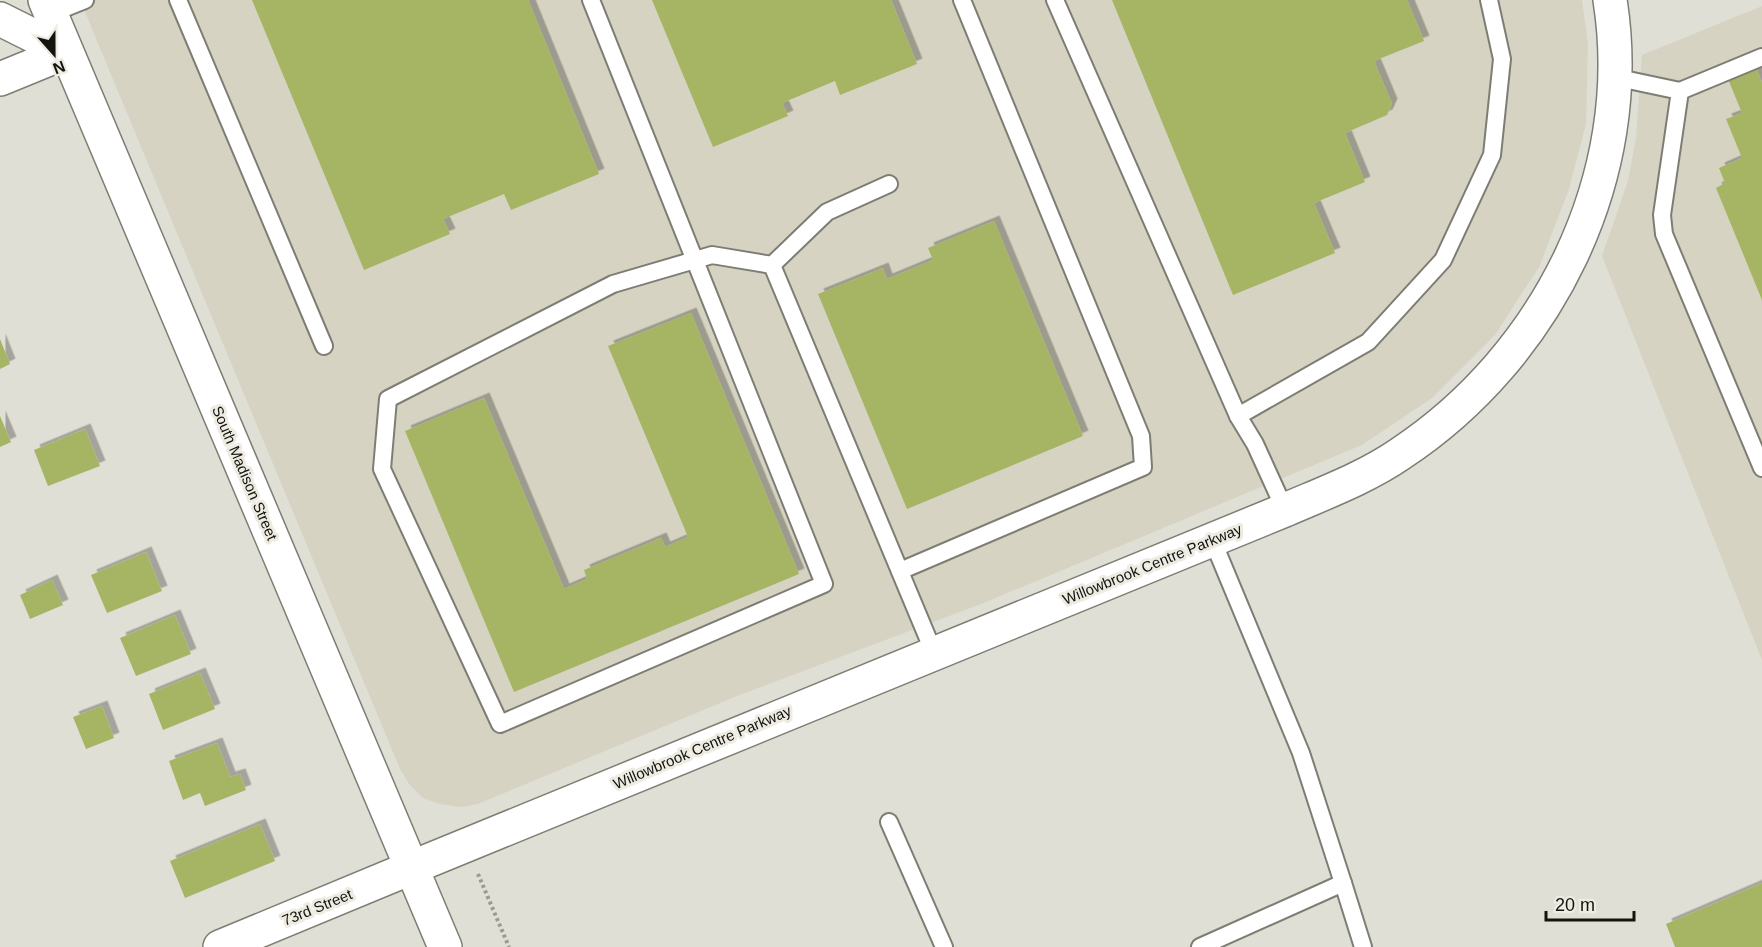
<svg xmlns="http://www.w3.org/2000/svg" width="1762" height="947" font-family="Arial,sans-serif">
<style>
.built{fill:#d6d3c2}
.building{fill:#a5b564;filter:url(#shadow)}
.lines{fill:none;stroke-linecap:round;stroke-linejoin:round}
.service-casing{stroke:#7e7d74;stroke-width:20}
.minor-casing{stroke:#7e7d74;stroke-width:36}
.tertiary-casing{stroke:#7e7d74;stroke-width:36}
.path{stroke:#9b9a92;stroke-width:4;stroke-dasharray:3 3;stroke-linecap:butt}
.service{stroke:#fff;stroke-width:16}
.minor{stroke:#fff;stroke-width:33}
.tertiary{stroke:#fff;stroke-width:33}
.labels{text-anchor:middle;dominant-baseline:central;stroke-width:6;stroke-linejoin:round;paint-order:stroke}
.street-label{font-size:15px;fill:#13130f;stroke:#eeece2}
</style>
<defs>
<filter id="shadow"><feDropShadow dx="5.5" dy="-5.5" stdDeviation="0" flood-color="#0004"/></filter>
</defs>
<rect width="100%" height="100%" fill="#e0dfd5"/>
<!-- built -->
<g class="built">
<polygon points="80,0 1582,0 1588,45 1586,124 1569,189 1539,267 1495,335 1432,398 1362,445 981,604 742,694 478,804 461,807 440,804 423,798 409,784 400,769"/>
<polygon points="1762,6 1762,660 1602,256 1628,181 1636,138 1642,55"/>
</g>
<!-- building -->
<g class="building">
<polygon points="252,0 528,0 599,174 511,210 504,194 443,219 450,234 364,270"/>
<polygon points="652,0 891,0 917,64 840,95 835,81 782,103 788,116 713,147"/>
<polygon points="1112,0 1407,0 1424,41 1374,61 1392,104 1387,115 1345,133 1365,182 1314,203 1335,253 1233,295"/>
<polygon points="1756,68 1762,82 1762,300 1716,188 1725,183 1719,168 1742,158 1726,119 1742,113 1728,79"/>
<polygon points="994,221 1083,436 907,509 818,294 883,268 887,279 933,260 928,248"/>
<polygon points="691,313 799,574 514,692 405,431 484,398 564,589 587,579 584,570 661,538 665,547 688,537 608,346"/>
<polygon points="0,339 10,364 0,369"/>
<polygon points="0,416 11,442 0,447"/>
<polygon points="85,429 100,466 48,486 34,450"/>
<polygon points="146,552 162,591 107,613 91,575"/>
<polygon points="52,580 63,605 30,619 20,595"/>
<polygon points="175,615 191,654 136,676 120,638"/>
<polygon points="200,673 215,709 163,730 149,694"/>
<polygon points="102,706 114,738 86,749 73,717"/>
<polygon points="217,743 230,777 240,774 246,790 205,806 200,793 183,800 169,761"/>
<polygon points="260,824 275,861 185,898 170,861"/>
<polygon points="1762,883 1762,947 1675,947 1666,924"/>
</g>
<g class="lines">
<!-- service casing -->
<g class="service-casing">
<g id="service">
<polyline points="178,0 324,346"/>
<polyline points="591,0 824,584 500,724 382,469 388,399 613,284 712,255 772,265"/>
<polyline points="1055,0 1238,416 1255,444 1285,510"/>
<polyline points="50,14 85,0"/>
<polyline points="1614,77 1680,91 1762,57"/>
<polyline points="1680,91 1662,215 1664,234 1762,468"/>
<polyline points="889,184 827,212 772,265 934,653"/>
<polyline points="1238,416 1368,342 1443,260 1492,155 1502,59 1489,0"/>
<polyline points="1212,539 1301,753 1343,883"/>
<polyline points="900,571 1143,467 1141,436 962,0"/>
<polyline points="889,822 944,947"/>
<polyline points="1200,947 1343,883 1363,947"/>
</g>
</g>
<!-- minor casing -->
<g class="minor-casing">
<g id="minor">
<polyline points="0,19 66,52"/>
<polyline points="0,79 66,52"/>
<polyline points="220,947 413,867"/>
</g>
</g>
<!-- tertiary casing -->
<g class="tertiary-casing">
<g id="tertiary">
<polyline points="45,0 445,947"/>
<path d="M413 867 1285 510C1324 493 1365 478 1400 454 1547 357 1638 177 1610 0"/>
</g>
</g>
<!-- path -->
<polyline class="path" points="478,874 509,947"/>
<!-- service -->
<use href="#service" class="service"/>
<!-- minor -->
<use href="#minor" class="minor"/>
<!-- tertiary -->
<use href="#tertiary" class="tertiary"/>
</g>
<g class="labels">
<!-- street labels -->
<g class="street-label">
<text transform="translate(245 473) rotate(67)">South Madison Street</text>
<text transform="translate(1152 564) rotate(-22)">Willowbrook Centre Parkway</text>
<text transform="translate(702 747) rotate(-23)">Willowbrook Centre Parkway</text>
<text transform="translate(317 907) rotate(-22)">73rd Street</text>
</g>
</g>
<!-- north arrow -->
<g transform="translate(54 54) rotate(159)" stroke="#eeece2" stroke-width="4.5" paint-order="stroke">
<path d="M0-4.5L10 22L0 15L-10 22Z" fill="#13130f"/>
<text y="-9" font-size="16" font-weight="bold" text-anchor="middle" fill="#13130f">N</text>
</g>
<!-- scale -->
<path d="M1546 911v9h88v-9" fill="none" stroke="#13130f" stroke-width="3"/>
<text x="1555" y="911" font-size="18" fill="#13130f" stroke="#eeece2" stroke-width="4.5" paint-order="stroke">20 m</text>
</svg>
